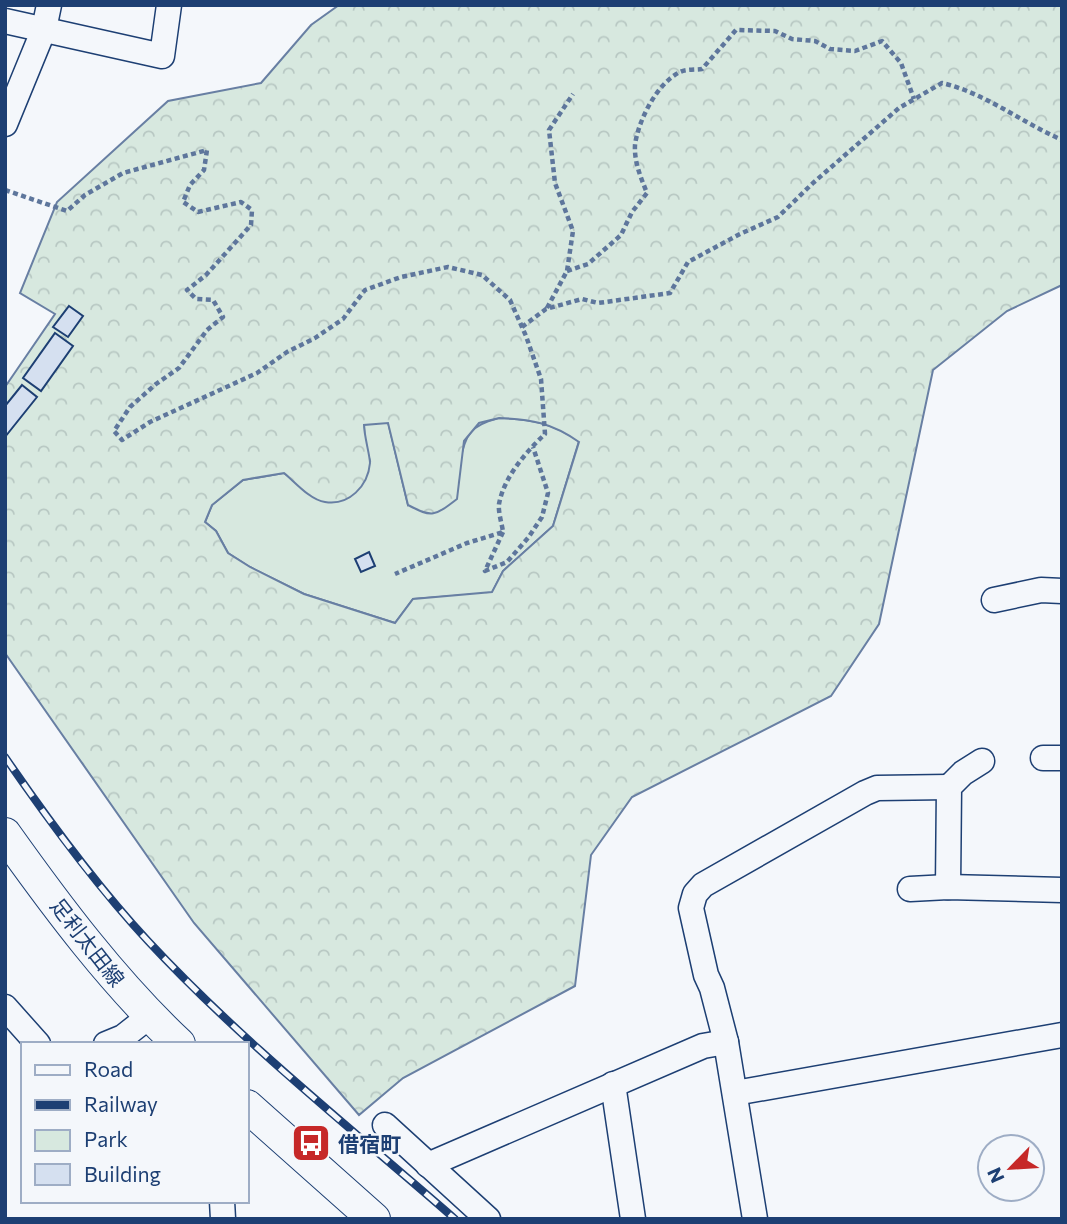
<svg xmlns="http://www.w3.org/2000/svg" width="1067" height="1224" font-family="Commissioner,'Noto Sans JP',sans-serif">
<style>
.green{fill:#d7e8df;stroke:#687fa3;stroke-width:2}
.forest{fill:url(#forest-crowns);stroke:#687fa3;stroke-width:2;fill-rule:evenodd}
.building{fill:#d5e0f0;stroke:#1d3f73;stroke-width:2}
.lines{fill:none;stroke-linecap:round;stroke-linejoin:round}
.minor-casing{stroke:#1d3f73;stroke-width:27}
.major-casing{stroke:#1d3f73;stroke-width:34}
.path{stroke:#5e769c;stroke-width:4.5;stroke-dasharray:5 3.5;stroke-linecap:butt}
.minor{stroke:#f4f7fb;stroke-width:24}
.major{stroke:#f4f7fb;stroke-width:32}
.rail-casing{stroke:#1d3f73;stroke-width:8}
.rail{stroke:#f4f7fb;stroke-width:5;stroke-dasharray:16;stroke-linecap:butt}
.labels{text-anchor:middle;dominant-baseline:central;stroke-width:5;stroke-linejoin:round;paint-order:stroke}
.street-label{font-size:21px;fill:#1d3f73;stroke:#f4f7fb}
.poi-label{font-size:21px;font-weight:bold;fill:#1d3f73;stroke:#f4f7fb;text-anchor:start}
</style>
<defs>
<pattern id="forest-crowns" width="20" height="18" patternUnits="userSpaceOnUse" patternTransform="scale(1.75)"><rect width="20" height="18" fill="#d7e8df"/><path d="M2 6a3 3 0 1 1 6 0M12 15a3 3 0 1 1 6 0" fill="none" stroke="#b8c8c3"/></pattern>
</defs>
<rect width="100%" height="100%" fill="#f4f7fb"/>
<!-- green -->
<path class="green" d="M499 418C531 419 552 423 579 441L553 526 503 571 492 593 413 599 395 623 304 594 250 567 228 553 216 531 205 522 212 505 243 480 284 473 307 492 370 461 365 444 364 424 388 422 408 505 460 462C465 434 471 425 499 418Z"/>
<!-- forest -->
<path class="forest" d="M339 5H1062V285L1007 311 933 370 879 624 831 696 632 797 591 855 575 986 403 1078 359 1115 194 923 5 653V387L55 314 20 293 57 202 168 101 261 83 311 25ZM499 418C531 419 552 423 579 442L553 526 503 571 492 592 413 599 395 623 304 594 250 567 228 553 216 531 205 522 212 505 243 480 284 473C295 482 310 500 325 502 349 506 368 486 370 463 370 456 364 435 364 425L388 423 408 505C432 518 435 516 457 499L464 441 479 423Z"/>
<!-- building -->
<g class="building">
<polygon points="69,306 83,316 68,337 53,327"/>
<polygon points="55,333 73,346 41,391 23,378"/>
<polygon points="22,385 37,397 5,437 5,406"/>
<polygon points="369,552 375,566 361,572 355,559"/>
</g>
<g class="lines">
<!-- minor casing -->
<g class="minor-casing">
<g id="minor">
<polyline points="5,21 162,56 169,5"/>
<polyline points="5,124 44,29 49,5"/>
<polyline points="994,600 1041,590 1062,591"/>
<polyline points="1043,758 1062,758"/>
<polyline points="948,887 949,787 963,773 982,761"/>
<polyline points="910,889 948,887 1062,890"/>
<polyline points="5,1007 38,1044"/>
<polyline points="106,1044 123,1037 151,1015"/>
<polyline points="613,1084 633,1219"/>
<polyline points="735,1093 1062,1035"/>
<polyline points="385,1125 488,1219"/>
<polyline points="428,1165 703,1046 726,1042"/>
<polyline points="222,1201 223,1219"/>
<polyline points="755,1219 726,1042 712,988 706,975 691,908 695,894 703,885 865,793 877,788 949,787"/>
</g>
</g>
<!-- major casing -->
<g class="major-casing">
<g id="major">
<path d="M5 834C57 907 113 982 179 1044"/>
<polyline points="247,1106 374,1219"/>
</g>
</g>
<!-- path -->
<g class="path">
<path d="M5 190 67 211 85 195 123 173 207 150 204 170 190 185 183 202 198 212 241 202 252 210 251 225 206 275 187 290 196 299 213 300 223 317 207 330 179 368 156 384 130 407 114 431 122 440 150 422 257 373 287 352 315 338 343 319 365 290 401 277 448 267 482 275 510 300 526 336 541 379 545 434C526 452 504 477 499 504 498 512 502 524 503 532L467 543 395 574"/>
<path d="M567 271 588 264 621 235 632 212 647 193C641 178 634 162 635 145 638 121 657 83 680 72 686 69 695 70 702 69L736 30 775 31 792 39 815 41 830 49 855 51 882 41 901 63 914 99"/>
<polyline points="547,308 567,271 573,231 555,183 549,130 573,94"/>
<path d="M522 327 546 309 582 299 598 303 670 293 688 262 740 234 778 217 813 183 899 108 942 83C985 93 1021 122 1062 140"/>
<polyline points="503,532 485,571 507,562 528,538 542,517 548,493 533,447"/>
</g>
<!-- minor -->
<use href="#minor" class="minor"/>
<!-- major -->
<use href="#major" class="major"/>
<!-- rail casing -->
<g class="rail-casing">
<path id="rail" d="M5 757C49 821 95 884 148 941 242 1042 352 1129 455 1219"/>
</g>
<!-- rail -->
<use href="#rail" class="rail"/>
</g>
<!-- icons -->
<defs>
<g id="bus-square" transform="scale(2.0125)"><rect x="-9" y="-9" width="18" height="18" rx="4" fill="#c62828" stroke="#f4f7fb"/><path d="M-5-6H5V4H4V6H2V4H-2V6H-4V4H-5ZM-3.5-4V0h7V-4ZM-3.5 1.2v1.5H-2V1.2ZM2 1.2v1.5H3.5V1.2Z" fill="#fff"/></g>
</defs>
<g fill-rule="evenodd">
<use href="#bus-square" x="311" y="1143"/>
</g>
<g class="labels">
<!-- street labels -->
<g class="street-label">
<text transform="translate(88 942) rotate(52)">足利太田線</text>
</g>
<!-- poi labels -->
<g class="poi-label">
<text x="338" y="1143">借宿町</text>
</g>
</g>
<!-- border -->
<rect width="1067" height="1224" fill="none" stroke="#1d3f73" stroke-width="14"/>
<!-- legend -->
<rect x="21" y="1042" width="228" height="161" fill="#f4f7fb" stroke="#9eadc5" stroke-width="2"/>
<rect x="35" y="1065" width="35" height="10" fill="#f4f7fb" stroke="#9eadc5" stroke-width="2"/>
<text x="84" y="1077" font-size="21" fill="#1d3f73">Road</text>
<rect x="35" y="1100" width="35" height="10" fill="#1d3f73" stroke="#9eadc5" stroke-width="2"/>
<text x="84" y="1112" font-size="21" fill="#1d3f73">Railway</text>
<rect x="35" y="1130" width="35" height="21" fill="#d7e8df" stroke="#9eadc5" stroke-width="2"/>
<text x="84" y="1147" font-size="21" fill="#1d3f73">Park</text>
<rect x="35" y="1164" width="35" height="21" fill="#d5e0f0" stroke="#9eadc5" stroke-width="2"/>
<text x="84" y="1182" font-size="21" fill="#1d3f73">Building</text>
<!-- north arrow -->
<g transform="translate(1011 1168) rotate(245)"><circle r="33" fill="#f4f7fb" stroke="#9eadc5" stroke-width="2"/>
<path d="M0-5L12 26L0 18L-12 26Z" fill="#c62828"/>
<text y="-10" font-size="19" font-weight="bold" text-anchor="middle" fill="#1d3f73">N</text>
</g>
</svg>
